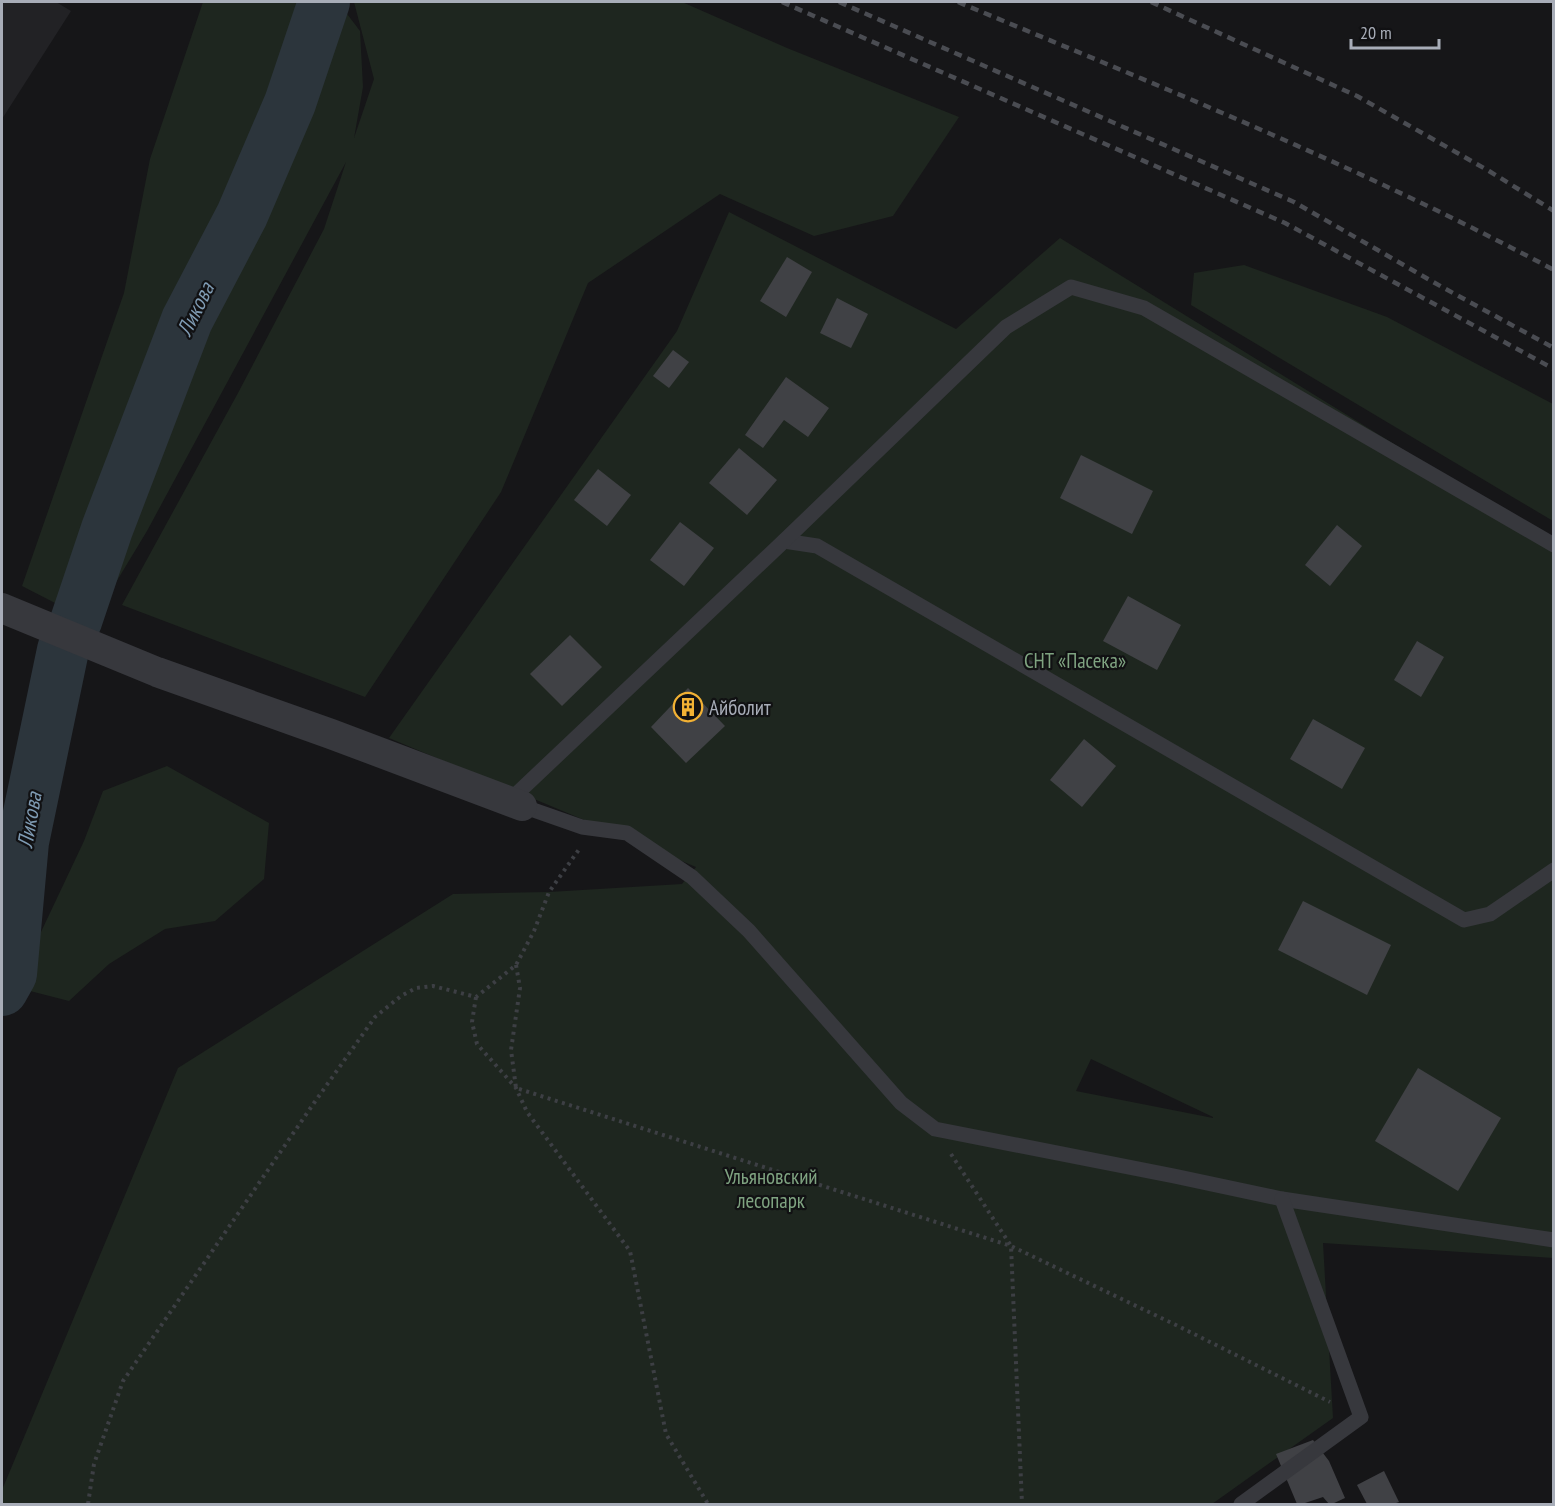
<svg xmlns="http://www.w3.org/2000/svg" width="1555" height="1506" font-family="'PT Sans Narrow',sans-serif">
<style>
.built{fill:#222225}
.green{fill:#1e261f;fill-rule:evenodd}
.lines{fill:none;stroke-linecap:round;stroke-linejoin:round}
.river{stroke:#2c353c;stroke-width:52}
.building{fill:#404145}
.path{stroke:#3d3f44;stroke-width:4;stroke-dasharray:3 4.5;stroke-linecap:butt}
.lane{stroke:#37383d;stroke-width:15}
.street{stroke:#37383d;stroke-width:30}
.rail{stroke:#4a4c52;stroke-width:4.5;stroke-dasharray:8 6;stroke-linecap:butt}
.labels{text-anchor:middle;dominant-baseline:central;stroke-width:4.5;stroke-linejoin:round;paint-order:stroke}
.park-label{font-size:21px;fill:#7fa381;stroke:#111113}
.poi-label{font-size:21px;fill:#a8adb8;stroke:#111113;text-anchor:start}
.water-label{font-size:22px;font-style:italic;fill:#7f9bb3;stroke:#111113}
</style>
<rect width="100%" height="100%" fill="#161618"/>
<!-- built -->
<polygon class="built" points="2,2 56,2 71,11 2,119"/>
<!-- green -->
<g class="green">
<polygon points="203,2 338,2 360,31 363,87 354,138 374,79 354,2 682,2 787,48 959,117 893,216 814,236 720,194 588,283 501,492 365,697 122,605 238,393 324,229 346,162 147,531 92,622 22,586 124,293 150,159"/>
<path d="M729 212 956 329 1060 238 1553 542V1258L1323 1243 1333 1418 1212 1504H2V1490L178 1068 453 894 549 892 682 884 696 867 389 738 677 331ZM1091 1059 1213 1117V1118L1076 1091Z"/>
<polygon points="1244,265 1387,317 1553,404 1553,521 1191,305 1194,273"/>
<polygon points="167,766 269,823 264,879 215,921 165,929 109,964 69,1001 30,991 32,951 84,841 103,791"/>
</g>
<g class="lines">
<!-- river -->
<g class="river">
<polyline points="76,621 107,529 187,320 242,215 290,103 324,2"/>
<polyline points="2,990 11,974 23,842 63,650"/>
</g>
</g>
<!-- building -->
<g class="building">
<polygon points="787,257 812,272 786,317 760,301"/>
<polygon points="837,298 868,314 851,348 820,333"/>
<polygon points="673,350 689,362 669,388 653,376"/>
<polygon points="786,377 829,408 808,437 784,420 763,448 745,435"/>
<polygon points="739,448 777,480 747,515 709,483"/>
<polygon points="1081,455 1153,491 1132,534 1060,498"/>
<polygon points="598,469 631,495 607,526 574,500"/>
<polygon points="680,522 714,548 684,586 650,560"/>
<polygon points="1337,525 1362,546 1330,586 1305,565"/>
<polygon points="1128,596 1181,625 1157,670 1103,641"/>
<polygon points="570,635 602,667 562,706 530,674"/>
<polygon points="1417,641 1444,657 1421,697 1394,680"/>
<polygon points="688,688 725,726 686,763 651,727"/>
<polygon points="1313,719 1365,748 1342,789 1290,759"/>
<polygon points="1084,739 1116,766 1082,807 1050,780"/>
<polygon points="1303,901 1391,945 1367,995 1278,950"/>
<polygon points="1418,1068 1501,1118 1458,1191 1375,1141"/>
<polygon points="1313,1440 1329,1461 1345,1498 1332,1504 1329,1504 1323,1497 1302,1504 1297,1504 1276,1454"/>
<polygon points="1384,1471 1399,1502 1393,1504 1367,1504 1357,1485"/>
</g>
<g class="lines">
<!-- path -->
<g class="path">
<polyline points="516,965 520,988 511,1050 516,1088 1011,1246 1178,1326 1330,1402"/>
<polyline points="476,997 472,1022 477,1044 516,1088 527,1112 630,1251 666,1434 708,1504"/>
<polyline points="951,1154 1011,1246 1022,1504"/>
<polyline points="88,1504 94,1464 123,1381 314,1103 375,1017 401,996 416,988 433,986 476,997 516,965 534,931 549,892 580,848"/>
</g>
<!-- lane -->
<g class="lane">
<polyline points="784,541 817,546 1464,920 1490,914 1554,870"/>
<polyline points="508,802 784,541 1006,327 1071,287 1144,308 1554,545"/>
<polyline points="522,806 582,827 627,833 692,877 749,931 901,1103 935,1129 1174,1176 1282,1199 1554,1240"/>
<polyline points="1241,1504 1361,1417 1282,1199"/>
</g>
<!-- street -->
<polyline class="street" points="2,608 157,672 331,734 522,806"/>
<!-- rail -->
<g class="rail">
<polyline points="782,2 1285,223 1554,369"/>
<polyline points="839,2 1294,202 1442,287 1554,348"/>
<path d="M958 2C1159 86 1361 167 1554 270"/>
<polyline points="1151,2 1357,96 1489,171 1554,211"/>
</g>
</g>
<!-- icons -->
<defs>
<g id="building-ring" transform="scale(1.5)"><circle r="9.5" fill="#111113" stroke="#f2b134" stroke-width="1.5"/><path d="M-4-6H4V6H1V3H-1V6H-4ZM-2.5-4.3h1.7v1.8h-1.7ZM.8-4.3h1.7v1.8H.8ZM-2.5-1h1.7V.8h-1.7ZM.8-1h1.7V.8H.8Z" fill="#f2b134"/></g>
</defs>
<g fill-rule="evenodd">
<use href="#building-ring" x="688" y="707"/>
</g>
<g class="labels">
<!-- park labels -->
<g class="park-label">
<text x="1075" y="660">СНТ «Пасека»</text>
<text x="771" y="1176">Ульяновский<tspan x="771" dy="24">лесопарк</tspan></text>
</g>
<!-- poi labels -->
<g class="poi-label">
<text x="709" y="707">Айболит</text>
</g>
<!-- water labels -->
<g class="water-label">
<text transform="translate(195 309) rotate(-64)">Ликова</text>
<text transform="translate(29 820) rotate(-80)">Ликова</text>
</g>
</g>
<!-- border -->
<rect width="1555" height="1506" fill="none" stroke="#a8adb8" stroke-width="6"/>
<!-- scale -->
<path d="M1351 39v9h88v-9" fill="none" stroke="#a8adb8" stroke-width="3"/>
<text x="1360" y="39" font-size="18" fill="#a8adb8" stroke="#111113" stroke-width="4.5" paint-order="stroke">20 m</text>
</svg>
